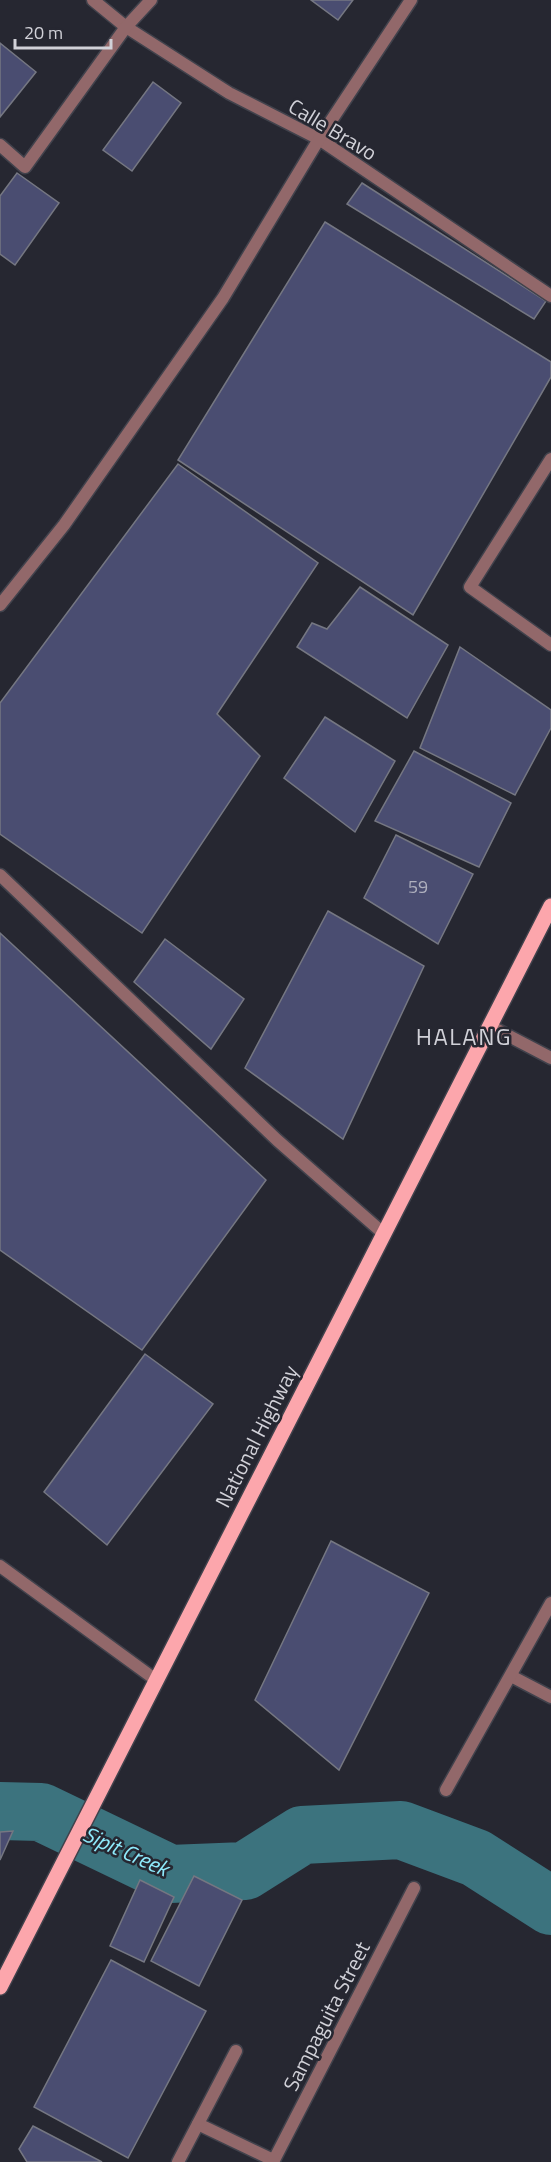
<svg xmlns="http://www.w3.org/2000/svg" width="551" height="2162" font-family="'Titillium Web',sans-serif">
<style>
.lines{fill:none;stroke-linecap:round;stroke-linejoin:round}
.river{stroke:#3c737e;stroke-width:58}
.building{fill:#4a4d71;stroke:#757782;stroke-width:1.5}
.lane-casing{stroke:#41424c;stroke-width:15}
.street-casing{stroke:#41424c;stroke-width:15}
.primary-casing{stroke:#41424c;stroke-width:18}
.lane{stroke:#92686a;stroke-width:12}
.street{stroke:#92686a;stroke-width:12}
.primary{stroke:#fca6ac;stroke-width:15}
.labels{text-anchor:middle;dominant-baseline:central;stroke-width:5;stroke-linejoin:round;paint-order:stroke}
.number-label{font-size:18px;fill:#afb0be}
.street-label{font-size:21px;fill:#d1d1d8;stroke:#262731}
.water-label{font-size:22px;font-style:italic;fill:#8feafc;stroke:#262731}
.quarter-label{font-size:24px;letter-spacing:1.5px;fill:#d1d1d8;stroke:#262731}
</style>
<rect width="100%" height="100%" fill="#262731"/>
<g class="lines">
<!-- river -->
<polyline class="river" points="0,1811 41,1812 170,1874 245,1871 302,1835 401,1830 476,1858 551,1906"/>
</g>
<!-- building -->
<g class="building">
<polygon points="311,0 353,0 338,20"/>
<polygon points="0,43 36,72 0,117"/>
<polygon points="153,82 181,103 132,171 103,150"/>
<polygon points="17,173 59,203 15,265 0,254 0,196"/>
<polygon points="362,183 546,301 534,319 347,204"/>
<polygon points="325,222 551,362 551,377 413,615 178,460"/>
<polygon points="178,464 318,563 217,714 260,756 142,933 0,834 0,703"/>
<polygon points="360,587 448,645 407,718 297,647 312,623 327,629"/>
<polygon points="460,647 551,710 551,728 515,795 420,748"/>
<polygon points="325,717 395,761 355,832 284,778"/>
<polygon points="414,751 511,803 479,867 375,821"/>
<polygon points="396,835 473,874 438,944 364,898"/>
<polygon points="328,911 424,966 343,1139 245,1068"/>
<polygon points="0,933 266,1180 142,1350 0,1250"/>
<polygon points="165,939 244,999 211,1049 134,982"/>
<polygon points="145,1354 213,1404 107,1545 44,1492"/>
<polygon points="331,1541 429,1593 339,1770 255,1700"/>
<polygon points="13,1831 0,1860 0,1832"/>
<polygon points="194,1876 242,1900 199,1986 151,1961"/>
<polygon points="140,1880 174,1897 144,1962 110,1946"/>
<polygon points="111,1960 206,2011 128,2158 34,2107"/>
<polygon points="33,2126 102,2162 27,2162 19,2149"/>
</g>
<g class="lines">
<!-- lane casing -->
<g class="lane-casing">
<g id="lane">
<polyline points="551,459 470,587 551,645"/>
<polyline points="198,2124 273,2160"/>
<polyline points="178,2162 236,2051"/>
</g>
</g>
<!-- street casing -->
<g class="street-casing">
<g id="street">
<polyline points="93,0 126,27 229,93 319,139 551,296"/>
<polyline points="0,145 25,167 126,27 151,0"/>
<polyline points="0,605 64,525 223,298 319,139 411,0"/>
<polyline points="0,875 277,1140 383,1233"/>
<polyline points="490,1026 551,1058"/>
<polyline points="0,1566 156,1680"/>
<polyline points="511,1676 551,1697"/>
<polyline points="446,1790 551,1603"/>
<polyline points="273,2162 414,1888"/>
</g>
</g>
<!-- primary casing -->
<g class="primary-casing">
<polyline id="primary" points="0,1987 551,906"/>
</g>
<!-- lane -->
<use href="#lane" class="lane"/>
<!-- street -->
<use href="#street" class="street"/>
<!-- primary -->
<use href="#primary" class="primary"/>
</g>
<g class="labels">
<!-- number labels -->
<g class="number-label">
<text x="418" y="886">59</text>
</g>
<!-- street labels -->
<g class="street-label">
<text transform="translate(333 129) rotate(31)">Calle Bravo</text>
<text transform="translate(256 1436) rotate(-63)">National Highway</text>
<text transform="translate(326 2016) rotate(-63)">Sampaguita Street</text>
</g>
<!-- water labels -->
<g class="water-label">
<text transform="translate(126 1851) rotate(24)">Sipit Creek</text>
</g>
<!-- quarter labels -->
<g class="quarter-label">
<text x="464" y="1036">HALANG</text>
</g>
</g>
<!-- scale -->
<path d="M15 39v9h96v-9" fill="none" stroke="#d1d1d8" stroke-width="3"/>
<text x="24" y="39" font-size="18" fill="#d1d1d8" stroke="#262731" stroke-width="4.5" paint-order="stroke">20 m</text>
</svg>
